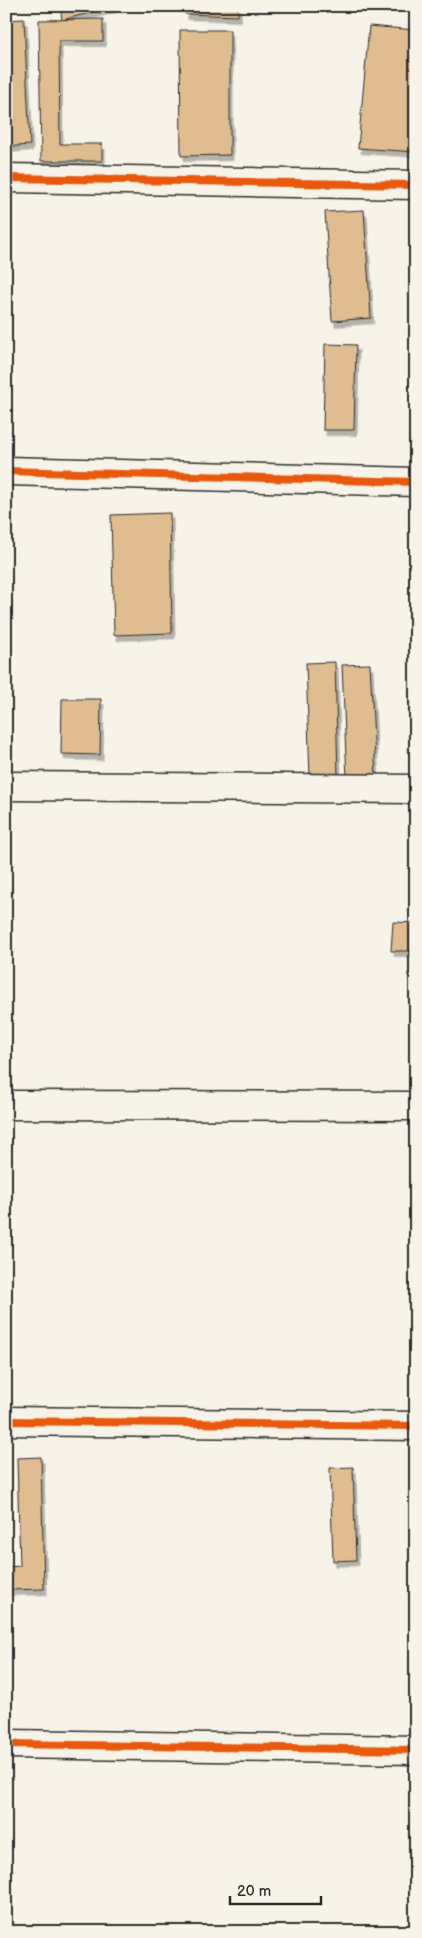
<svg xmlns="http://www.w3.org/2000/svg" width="422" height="1938" font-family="'Balsamiq Sans',sans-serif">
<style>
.building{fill:#dfbd91;stroke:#2b2b2b;filter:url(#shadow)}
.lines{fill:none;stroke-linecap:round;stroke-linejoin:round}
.minor-casing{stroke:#2b2b2b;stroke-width:31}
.minor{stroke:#f7f3e8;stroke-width:28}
.cycleway-casing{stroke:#f7f3e8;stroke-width:11}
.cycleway{stroke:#e8590c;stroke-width:8}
</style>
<defs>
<filter id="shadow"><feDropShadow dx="3" dy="5.5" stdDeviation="0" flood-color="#0004"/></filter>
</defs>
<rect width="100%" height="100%" fill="#f7f3e8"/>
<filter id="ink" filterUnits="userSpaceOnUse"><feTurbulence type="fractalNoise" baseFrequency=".02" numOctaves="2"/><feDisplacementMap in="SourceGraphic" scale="10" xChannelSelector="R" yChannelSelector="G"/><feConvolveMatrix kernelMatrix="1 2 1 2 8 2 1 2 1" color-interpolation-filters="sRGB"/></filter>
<g filter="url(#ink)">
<!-- building -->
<g class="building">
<polygon points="60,6 113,6 113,7 62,20"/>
<polygon points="185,6 238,6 238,16 185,14"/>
<polygon points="24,19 30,145 6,147 6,20"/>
<polygon points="103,19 103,41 59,41 60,144 102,144 102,161 41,161 39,20"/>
<polygon points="369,26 416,30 416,152 358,148"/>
<polygon points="180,30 230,30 230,155 181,156"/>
<polygon points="364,210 371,318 332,321 325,212"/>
<polygon points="325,344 356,345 354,430 323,430"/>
<polygon points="170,513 172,633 114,635 111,515"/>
<polygon points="335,662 338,776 310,777 306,663"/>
<polygon points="370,664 376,777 347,779 342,665"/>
<polygon points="62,699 101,699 100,755 61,754"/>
<polygon points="393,922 416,923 416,951 391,951"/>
<polygon points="41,1457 44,1589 6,1590 6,1567 20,1566 17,1458"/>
<polygon points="353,1467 356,1560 333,1561 330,1468"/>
</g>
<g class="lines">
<!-- minor casing -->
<g class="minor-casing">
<g id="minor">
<polyline points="6,178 416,185"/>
<polyline points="6,471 416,482"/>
<polyline points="6,786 416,789"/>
<polyline points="6,1105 416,1106"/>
<polyline points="6,1421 416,1426"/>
<polyline points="6,1744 416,1750"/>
</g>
</g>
<!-- minor -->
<use href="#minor" class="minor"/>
<!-- cycleway casing -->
<g class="cycleway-casing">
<g id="cycleway">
<polyline points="6,178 416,185"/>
<polyline points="6,471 416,482"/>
<polyline points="6,1421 416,1426"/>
<polyline points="6,1744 416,1750"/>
</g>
</g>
<!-- cycleway -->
<use href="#cycleway" class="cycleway"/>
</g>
</g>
<!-- margin -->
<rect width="422" height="1938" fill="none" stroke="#f7f3e8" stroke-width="25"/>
<rect x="12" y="12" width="397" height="1913" fill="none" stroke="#2b2b2b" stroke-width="2" filter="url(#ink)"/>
<!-- scale -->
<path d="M230 1896v8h91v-8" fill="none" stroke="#2b2b2b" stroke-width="2.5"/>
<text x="237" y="1896" font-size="15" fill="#2b2b2b" stroke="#f7f3e8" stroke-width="4" paint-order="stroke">20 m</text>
</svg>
